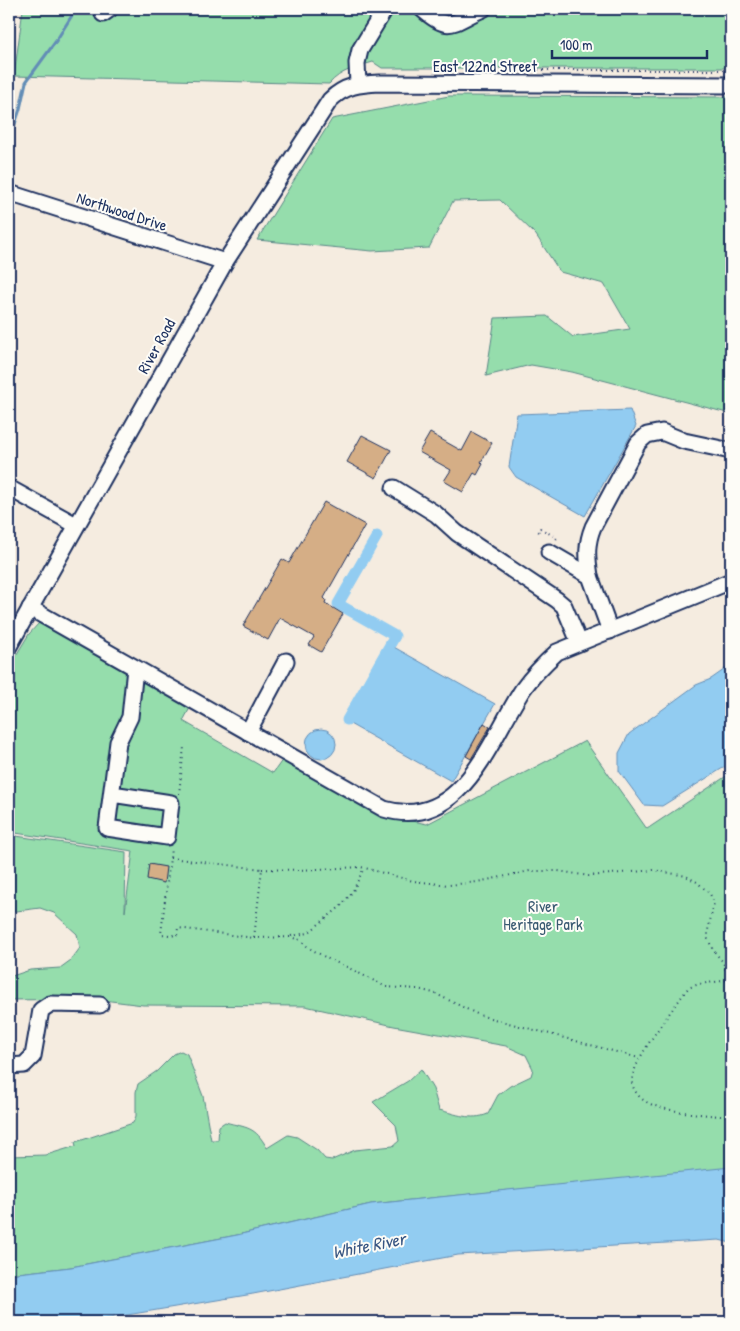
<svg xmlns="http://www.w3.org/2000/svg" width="740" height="1331" font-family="'Patrick Hand',sans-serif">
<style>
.green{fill:#95ddac;stroke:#588685}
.water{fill:#92ccf1;stroke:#628db6}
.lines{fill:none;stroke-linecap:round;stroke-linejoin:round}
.stream{stroke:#628db6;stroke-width:3}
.canal{stroke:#92ccf1;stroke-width:11}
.building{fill:#d5ae86;stroke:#1b2f5e}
.minor-casing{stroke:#1b2f5e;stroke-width:19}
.path{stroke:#1b2f5e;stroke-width:2;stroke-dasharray:1 4;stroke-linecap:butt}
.minor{stroke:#fdfcf7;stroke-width:15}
.labels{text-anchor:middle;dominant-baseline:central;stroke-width:4;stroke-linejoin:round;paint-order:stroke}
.street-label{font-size:16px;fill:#1b2f5e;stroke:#fdfcf7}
.park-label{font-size:16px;fill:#3a5a72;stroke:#fdfcf7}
.water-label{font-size:18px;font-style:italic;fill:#395683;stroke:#fdfcf7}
</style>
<rect width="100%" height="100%" fill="#f5ece0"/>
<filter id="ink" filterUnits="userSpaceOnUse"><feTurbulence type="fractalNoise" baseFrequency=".02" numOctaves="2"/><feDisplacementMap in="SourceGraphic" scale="10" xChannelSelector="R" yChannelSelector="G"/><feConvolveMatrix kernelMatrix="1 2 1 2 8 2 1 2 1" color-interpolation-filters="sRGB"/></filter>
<g filter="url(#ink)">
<!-- green -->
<g class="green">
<path d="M23 9H431C448 25 457 17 475 9H731V68H382L373 62C357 67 341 70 329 84L14 76Z"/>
<polygon points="449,96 731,97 731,414 572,372 531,365 486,376 495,318 547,316 573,337 630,329 604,284 560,272 536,235 500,200 453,201 429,248 372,251 257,240 332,119"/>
<path d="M39 623 191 706 183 721 273 773 283 759 398 818 427 824 585 741 647 829 731 773V1168L371 1204 237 1235 71 1267 9 1274V1156L46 1155 76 1146 75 1142 82 1140 133 1123 136 1116V1092L138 1084 157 1071 174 1054 181 1051 187 1054 203 1096 211 1140H218L219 1126 225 1122C247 1128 255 1126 267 1148L288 1135 297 1137 317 1150 325 1159 332 1160 355 1150 393 1146 399 1141 396 1125 373 1102 408 1081 421 1069 433 1089 439 1110C456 1114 471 1121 488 1114L498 1095 510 1086 531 1076 533 1069 526 1055 506 1046 394 1026 305 1006 143 1005 95 999 9 1000V977L30 970 60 968 71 960 80 948 77 934 54 913 40 908 9 912V835L126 852 125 912 133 851 9 832V667L29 634Z"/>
</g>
<!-- water -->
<g class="water">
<polygon points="630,410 636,426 585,516 516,477 509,467 517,414"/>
<polygon points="392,646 495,704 451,781 348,723"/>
<polygon points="731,665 731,763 662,806 644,805 619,771 619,753 629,734 696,685 711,679"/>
<circle cx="321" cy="744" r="15"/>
<polygon points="731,1167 731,1243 719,1240 458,1255 253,1294 85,1322 9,1322 9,1274 71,1267 237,1235 371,1204"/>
</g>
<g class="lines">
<!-- stream -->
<polyline class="stream" points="9,142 20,109 26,82 56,41 76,9"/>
<!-- canal -->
<polyline class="canal" points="347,720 395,636 338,604 377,536"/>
</g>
<!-- building -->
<g class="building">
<polygon points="472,432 492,443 481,462 483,464 477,475 474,473 463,492 444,481 451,470 419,452 430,433 462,451"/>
<polygon points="362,435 391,450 376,478 347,462"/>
<polygon points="324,502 365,525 324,598 326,600 325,603 343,614 321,652 309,645 314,637 280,618 268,640 243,626 282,559 289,563"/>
<polygon points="484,723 490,727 471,759 466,756"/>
<polygon points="149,864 166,867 164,883 147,879"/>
</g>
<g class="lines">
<!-- minor casing -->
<g class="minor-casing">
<g id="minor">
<path d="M422 9C451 35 453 21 483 9"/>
<polyline points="103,14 110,9"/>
<polyline points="358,84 357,63 360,50 385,9"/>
<polyline points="9,193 225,262"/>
<polyline points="9,488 76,525"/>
<polyline points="394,488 436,514 457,533 557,600 564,606 579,642"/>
<polyline points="549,552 590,576 610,631"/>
<path d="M590 576C587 557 586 544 593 527L638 443 647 435 662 432 684 441 731 451"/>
<path d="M30 608 384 809C462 832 490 739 523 689 533 675 545 663 557 652L731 581"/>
<path d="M9 646 225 262 330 100C345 85 360 84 380 83L731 85"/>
<polyline points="248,732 286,661"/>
<polyline points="112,794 171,803 167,837 107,828 118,742 130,717 135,668"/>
<polyline points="9,1066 24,1065 33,1056 41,1010 50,1004 100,1005"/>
</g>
</g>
<!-- path -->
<g class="path">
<polyline points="508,70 731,70"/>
<polyline points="539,532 538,531 540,528 557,538 555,540"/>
<polyline points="179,794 184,747"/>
<polyline points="170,858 262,869 254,938 178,928 177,936 161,934 170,858 171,848"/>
<polyline points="262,869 298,870 361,867 413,881 449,885 477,882 530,871 558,871 589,876 654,870 686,876 697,882 710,894 714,903 708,930 708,939 713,950 723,962 729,980"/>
<polyline points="291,936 308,933 340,907 353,891 364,868"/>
<polyline points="254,938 290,937 300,940 309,948 330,960 347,967 386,987 418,989 434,993 479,1015 639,1058"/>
<path d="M731 980 699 984 688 988C675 1007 630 1062 632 1083 633 1089 639 1098 645 1101 660 1112 711 1115 731 1117"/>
</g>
<!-- minor -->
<use href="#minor" class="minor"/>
</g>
</g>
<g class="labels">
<!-- street labels -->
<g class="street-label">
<text x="485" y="66">East 122nd Street</text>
<text transform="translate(122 211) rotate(18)">Northwood Drive</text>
<text transform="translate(156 346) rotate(-61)">River Road</text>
</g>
<!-- park labels -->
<g class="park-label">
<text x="543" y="906">River<tspan x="543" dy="18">Heritage Park</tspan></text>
</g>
<!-- water labels -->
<g class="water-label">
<text transform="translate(369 1245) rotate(-11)">White River</text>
</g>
</g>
<!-- margin -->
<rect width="740" height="1331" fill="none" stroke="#fdfcf7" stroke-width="30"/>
<rect x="15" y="15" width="710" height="1301" fill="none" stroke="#1b2f5e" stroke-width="2" filter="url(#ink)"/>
<!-- scale -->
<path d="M552 50v8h155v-8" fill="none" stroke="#1b2f5e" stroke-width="2.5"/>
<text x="560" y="50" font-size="15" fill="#1b2f5e" stroke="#fdfcf7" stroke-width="4" paint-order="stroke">100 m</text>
</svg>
